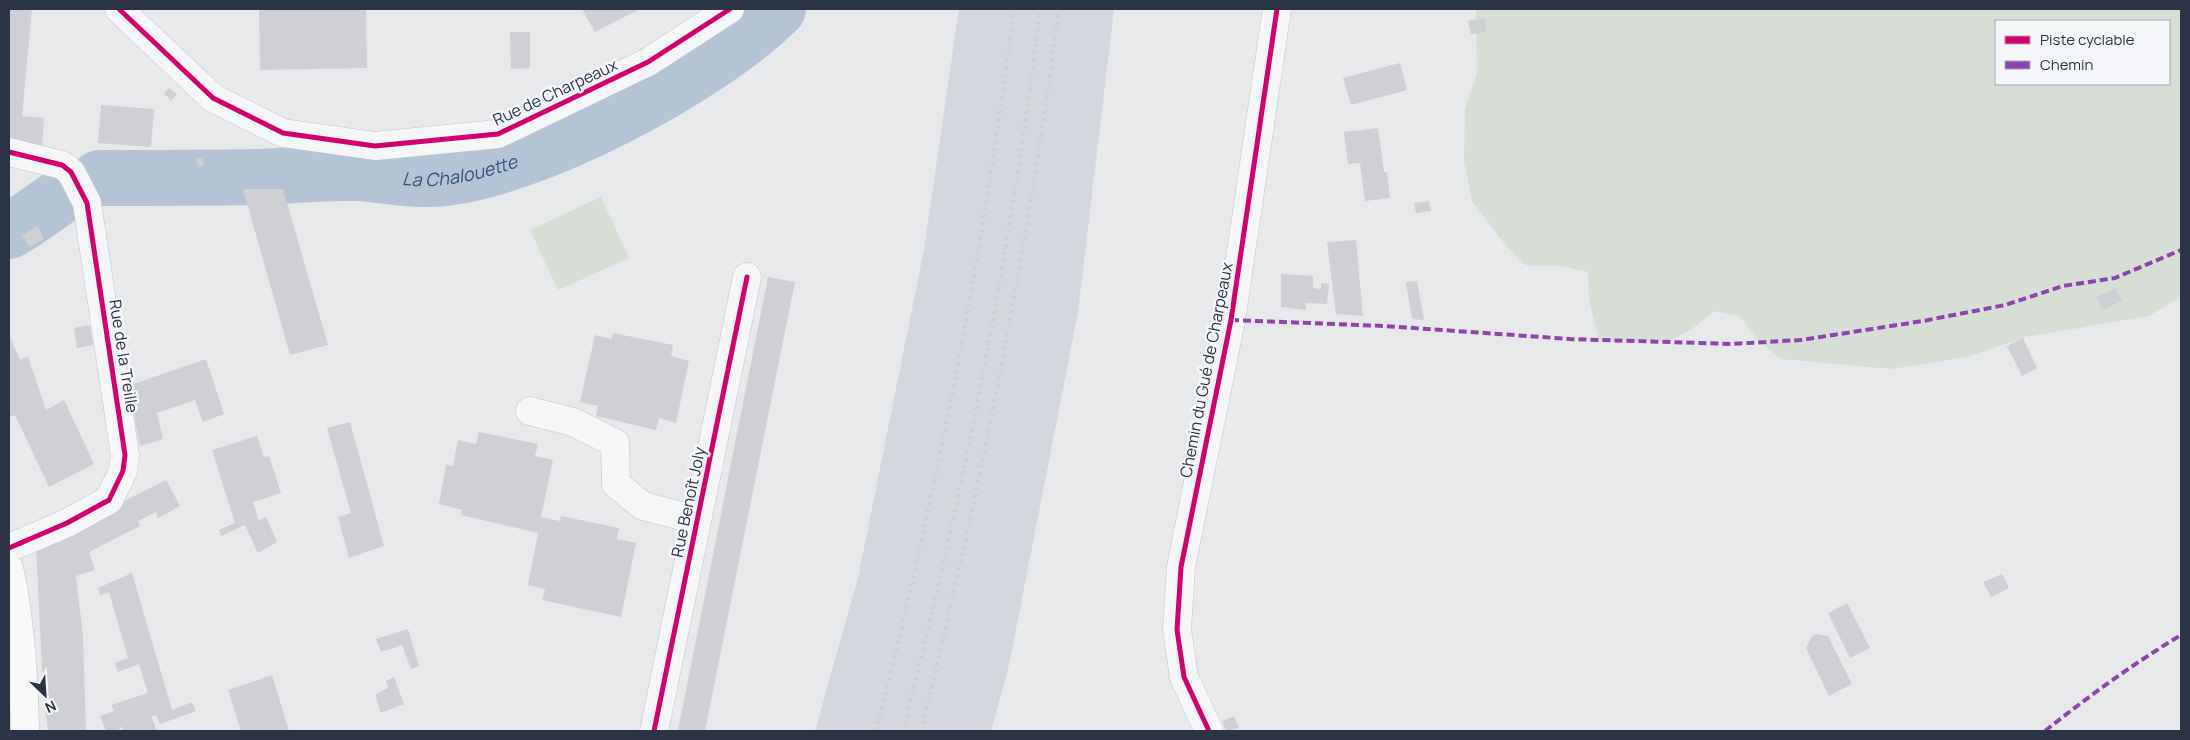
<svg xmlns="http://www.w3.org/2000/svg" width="2190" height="740" font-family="Manrope,sans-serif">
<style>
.built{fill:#d4d7dd}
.green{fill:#d6ded6;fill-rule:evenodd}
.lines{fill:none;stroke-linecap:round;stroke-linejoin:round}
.river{stroke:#b4c4d5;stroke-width:56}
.building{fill:#ced0d3}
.street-casing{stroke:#c4c6c8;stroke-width:29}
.secondary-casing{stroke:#c4c6c8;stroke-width:29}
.street{stroke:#f5f6f7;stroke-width:28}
.secondary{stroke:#f8f8f8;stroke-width:28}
.rail{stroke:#cecfd2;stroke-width:4;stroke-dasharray:2.5 5;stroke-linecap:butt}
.quiet{stroke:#8e44ad;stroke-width:4;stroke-dasharray:8 4;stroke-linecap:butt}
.cycleway-casing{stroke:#f4f6f9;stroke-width:8}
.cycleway{stroke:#d6006c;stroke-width:5}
.labels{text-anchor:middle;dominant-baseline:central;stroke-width:5;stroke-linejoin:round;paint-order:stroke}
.street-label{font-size:16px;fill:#2b3445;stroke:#f4f6f9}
.water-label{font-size:18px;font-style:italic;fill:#34527a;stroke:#f4f6f9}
</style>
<rect width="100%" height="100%" fill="#e6e8ea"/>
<!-- built -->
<polygon class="built" points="959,9 1114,9 1078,312 1009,665 991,731 815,731 858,578 924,249"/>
<!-- green -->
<g class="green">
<path d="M1476 9H2181V297L2149 316 2026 337 1967 357 1891 369 1781 359 1759 341 1739 316 1715 311 1693 328 1670 341H1599L1589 300 1588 272 1560 266 1525 265 1504 243 1472 201 1464 162 1465 109 1477 74ZM1996 21H2169V84H1996Z"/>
<polygon points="601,197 629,258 558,290 530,230"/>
</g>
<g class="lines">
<!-- river -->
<g class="river">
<path id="s1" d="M99 178C152 178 205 178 258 177 290 176 323 172 356 173 380 174 406 180 431 179 528 175 710 77 778 9"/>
<polyline points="9,231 27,220 60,197"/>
</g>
</g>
<!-- building -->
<g class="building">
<polygon points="9,9 32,9 22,116 44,118 42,146 9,143"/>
<polygon points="259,9 366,9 367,68 260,70"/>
<polygon points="582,9 640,9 595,32"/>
<polygon points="1485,18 1486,32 1471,34 1468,21"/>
<polygon points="510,32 530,32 530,68 511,69"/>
<polygon points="1400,63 1407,90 1351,105 1343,78"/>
<polygon points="169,88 177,94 171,101 164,93"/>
<polygon points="101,105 154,109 151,147 98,143"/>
<polygon points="1378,128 1384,172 1387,172 1390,198 1365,201 1360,163 1348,164 1344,132"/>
<polygon points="202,158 204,166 198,167 196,159"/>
<polygon points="243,189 283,189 328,345 290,355"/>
<polygon points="1429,201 1431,211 1416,213 1414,203"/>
<polygon points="38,226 44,239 29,247 22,235"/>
<polygon points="1356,240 1363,316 1336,314 1327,242"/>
<polygon points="1281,274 1313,276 1313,288 1321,289 1321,283 1329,284 1327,304 1306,303 1306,310 1281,307"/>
<polygon points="768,277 795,282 705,731 678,731"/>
<polygon points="1417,281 1424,320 1412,319 1406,282"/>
<polygon points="2116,288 2122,301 2102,310 2096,297"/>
<polygon points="90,325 93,345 77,348 74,328"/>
<polygon points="613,333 673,345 671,356 689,361 676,423 659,418 656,430 596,416 598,406 580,402 595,335 612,339"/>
<polygon points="9,334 20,360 28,357 46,410 64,400 94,464 49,487 15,415 9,417"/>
<polygon points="2023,338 2037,368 2022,376 2007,346"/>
<polygon points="206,359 224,414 203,422 195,400 157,413 163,439 140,446 128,386"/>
<polygon points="350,422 384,546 349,558 338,517 351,513 327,428"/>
<polygon points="479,432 538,444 535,456 553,460 541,517 560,521 561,516 619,528 617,539 636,543 621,617 542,600 545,589 528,585 538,533 461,515 462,510 439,504 446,465 453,466 458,440 476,444"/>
<polygon points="257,436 264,457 269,456 281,493 253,502 259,521 266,517 277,542 258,553 245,525 221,536 219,530 235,523 212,450"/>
<polygon points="166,480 180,506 158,518 156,512 138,521 140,526 89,552 95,570 76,576 83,635 86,731 48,731 43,690 36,546"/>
<polygon points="132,573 172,710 192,702 196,711 160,724 156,715 151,716 157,731 123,731 122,727 119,728 120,731 106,731 100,716 114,711 111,705 148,693 139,664 118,672 115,663 128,658 109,592 100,596 98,588"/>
<polygon points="2002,574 2009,588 1991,597 1983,582"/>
<polygon points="1847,603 1870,648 1850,658 1828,613"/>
<polygon points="408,629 419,666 411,669 402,645 381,652 376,639"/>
<polygon points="1817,634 1828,636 1852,684 1829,696 1806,648 1812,636"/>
<polygon points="272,675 289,731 241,731 228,690"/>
<polygon points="394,677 404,704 381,713 375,695 388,688 386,681"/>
<polygon points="1234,716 1239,728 1226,731 1222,721"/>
</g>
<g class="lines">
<!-- street casing -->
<g class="street-casing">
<g id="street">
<polyline points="119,9 213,98 283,133 375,146 498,134 648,62 730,9"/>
<polyline points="9,152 62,165 71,172 87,203 125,455 123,471 109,500 67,523 9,548"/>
<polyline points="530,411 573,422 615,443 616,484 643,506 697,520"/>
<polyline points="654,731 747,277"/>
<polyline points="1209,731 1184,677 1177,630 1181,567 1231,320 1277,9"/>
</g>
</g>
<!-- secondary casing -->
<g class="secondary-casing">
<path id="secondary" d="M9 568C21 621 24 677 25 731"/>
</g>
<!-- street -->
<use href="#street" class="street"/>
<!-- secondary -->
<use href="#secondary" class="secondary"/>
<!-- rail -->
<g class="rail">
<path d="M876 731C937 494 983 252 1014 9"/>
<path d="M903 731C963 494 1011 252 1040 9"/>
<path d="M921 731C980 492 1027 253 1059 9"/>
</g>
<!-- quiet -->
<g class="quiet">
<polyline points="1231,320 1385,326 1570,339 1731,344 1801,340 1923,321 2005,305 2063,286 2115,278 2181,250"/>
<path d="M2045 731C2089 696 2133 664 2181 635"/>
</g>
<!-- cycleway casing -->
<g class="cycleway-casing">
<g id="cycleway">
<polyline points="119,9 213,98 283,133 375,146 498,134 648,62 730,9"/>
<polyline points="9,152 62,165 71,172 87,203 125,455 123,471 109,500 67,523 9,548"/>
<polyline points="654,731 747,277"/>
<polyline points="1209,731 1184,677 1177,630 1181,567 1231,320 1277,9"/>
</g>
</g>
<!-- cycleway -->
<use href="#cycleway" class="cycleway"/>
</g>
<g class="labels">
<!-- street labels -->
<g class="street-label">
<text transform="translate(555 92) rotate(-25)">Rue de Charpeaux</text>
<text transform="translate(124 356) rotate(81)">Rue de la Treille</text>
<text transform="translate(1206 370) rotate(-79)">Chemin du Gué de Charpeaux</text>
<text transform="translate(688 502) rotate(-78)">Rue Benoît Joly</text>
</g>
<!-- water labels -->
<g class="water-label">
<text stroke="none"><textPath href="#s1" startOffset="362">La Chalouette</textPath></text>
</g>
</g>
<!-- border -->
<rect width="2190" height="740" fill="none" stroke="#2b3445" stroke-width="20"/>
<!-- legend -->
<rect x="1995" y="20" width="175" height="65" fill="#f4f6f9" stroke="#a4a8b1"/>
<rect x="2005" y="36" width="25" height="8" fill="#d6006c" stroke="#a4a8b1"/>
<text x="2040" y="45" font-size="15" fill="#2b3445">Piste cyclable</text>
<rect x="2005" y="61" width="25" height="8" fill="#8e44ad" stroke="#a4a8b1"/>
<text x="2040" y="70" font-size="15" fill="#2b3445">Chemin</text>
<!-- north arrow -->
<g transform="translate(45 695) rotate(155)" stroke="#f4f6f9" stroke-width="4" paint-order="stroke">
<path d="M0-4L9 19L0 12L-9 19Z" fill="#2b3445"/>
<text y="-8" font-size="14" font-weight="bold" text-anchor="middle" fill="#2b3445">N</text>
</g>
</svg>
